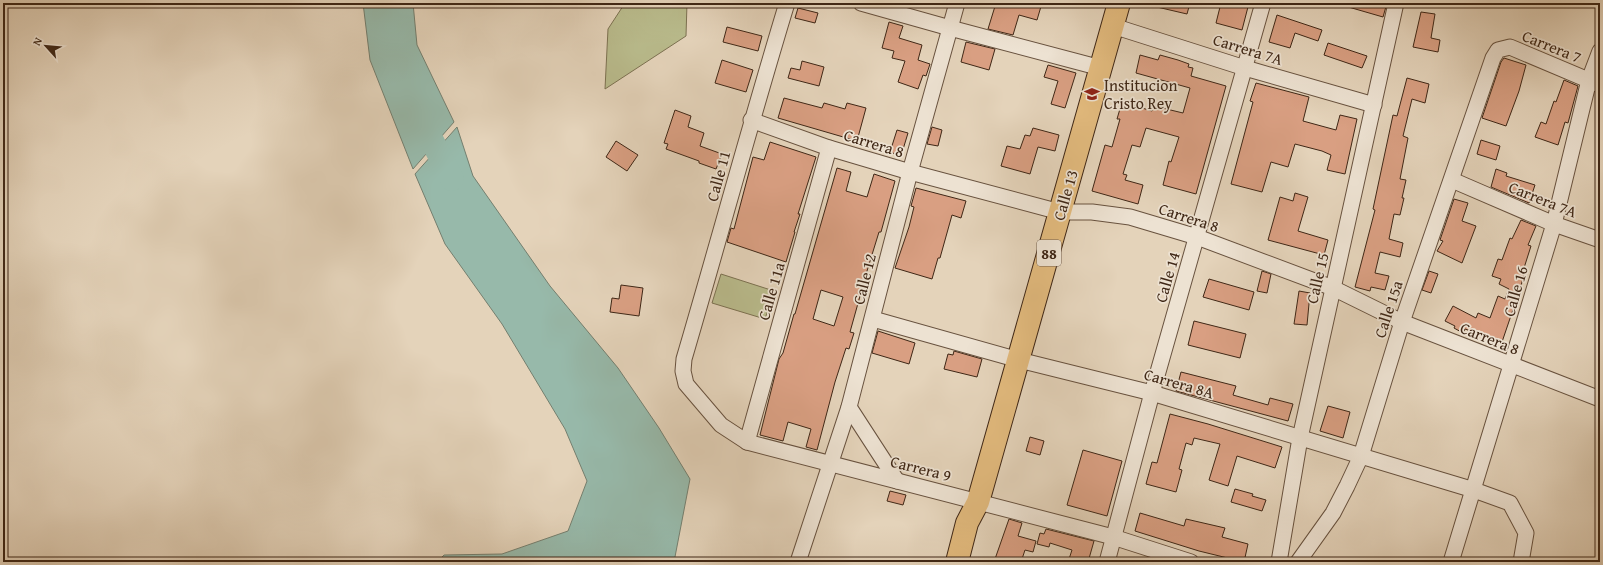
<svg xmlns="http://www.w3.org/2000/svg" width="1603" height="565" font-family="'Gentium Book Plus',serif">
<style>
.green{fill:#b9bb8c;stroke:#7c7151}
.water{fill:#97b9aa;stroke:#747f6f}
.lines{fill:none;stroke-linecap:round;stroke-linejoin:round}
.river{stroke:#97b9aa;stroke-width:24}
.building{fill:#d99f82;stroke:#3f2716;fill-rule:evenodd}
.minor-casing{stroke:#68523f;stroke-width:17}
.trunk-casing{stroke:#3f2716;stroke-width:24}
.minor{stroke:#ede2d2;stroke-width:15}
.trunk{stroke:#e2ba7d;stroke-width:22}
.labels{text-anchor:middle;dominant-baseline:central;stroke-width:3.5;stroke-linejoin:round;paint-order:stroke}
.shield{fill:#ede2d2;stroke:#735f4e;stroke-width:1}
.shield-label{font-size:15px;font-weight:bold;fill:#3f2716}
.street-label{font-size:16px;fill:#3f2716;stroke:#ede2d2}
.poi-label{font-size:16px;fill:#3f2716;stroke:#ede2d2;text-anchor:start}
</style>
<rect width="100%" height="100%" fill="#e4d3ba"/>
<filter id="stains"><feTurbulence type="fractalNoise" baseFrequency=".005" numOctaves="4"/><feColorMatrix values="0 0 0 0 .2 0 0 0 0 .09 0 0 0 0 .02 0 0 0 .5 -.17"/></filter>
<radialGradient id="worn" r=".72"><stop offset=".6" stop-color="#630" stop-opacity="0"/><stop offset="1" stop-color="#630" stop-opacity=".3"/></radialGradient>
<!-- green -->
<g class="green">
<polygon points="625,3 687,3 686,36 605,89 608,29"/>
<polygon points="721,274 774,291 765,319 712,303"/>
</g>
<!-- water -->
<g class="water">
<polygon points="363,3 413,3 417,45 454,122 413,169 370,60"/>
<polygon points="457,127 473,176 550,286 618,368 659,428 690,479 674,562 437,562 444,555 502,554 568,531 587,481 565,429 502,324 445,244 415,174"/>
</g>
<g class="lines">
<!-- river -->
<polyline class="river" points="419,116 452,179"/>
</g>
<!-- building -->
<g class="building">
<polygon points="996,3 1042,3 1037,20 1019,15 1013,35 988,29"/>
<polygon points="1157,3 1190,3 1187,14 1157,7"/>
<polygon points="1221,3 1249,3 1242,30 1216,23"/>
<polygon points="1346,3 1387,3 1383,17 1345,6"/>
<polygon points="798,8 818,13 815,23 795,18"/>
<polygon points="1421,12 1435,14 1431,38 1440,40 1438,52 1413,47"/>
<polygon points="1277,15 1322,30 1318,41 1295,33 1290,48 1269,42"/>
<polygon points="889,22 903,26 899,38 922,45 918,60 930,64 926,76 923,75 918,89 898,82 905,61 892,58 894,51 882,48"/>
<polygon points="727,27 762,36 758,51 723,42"/>
<polygon points="966,42 995,49 989,70 961,62"/>
<polygon points="1328,43 1367,56 1362,68 1324,55"/>
<polygon points="1140,55 1158,60 1160,55 1178,60 1189,64 1188,67 1193,68 1191,76 1226,86 1196,194 1163,185 1169,161 1171,162 1179,137 1146,128 1140,147 1132,145 1123,174 1127,175 1125,180 1143,185 1138,204 1092,191 1105,145 1112,147 1120,119 1117,119 1122,102 1152,111 1154,106 1183,113 1190,88 1136,73"/>
<polygon points="1504,58 1526,65 1519,91 1506,126 1482,118 1501,62"/>
<polygon points="722,60 753,70 746,92 715,83"/>
<polygon points="802,61 824,67 819,86 788,78 791,68 800,70"/>
<polygon points="1048,65 1076,73 1065,108 1051,104 1058,81 1044,77"/>
<polygon points="1407,78 1429,84 1425,103 1412,99 1403,136 1408,138 1400,179 1406,180 1402,198 1404,198 1400,215 1394,214 1389,239 1403,243 1400,257 1380,252 1375,273 1389,276 1385,290 1371,287 1370,291 1355,287 1375,210 1373,209 1393,115 1397,116"/>
<polygon points="1564,80 1578,86 1568,123 1565,122 1558,145 1535,137 1541,122 1546,124 1554,101 1556,102"/>
<polygon points="1256,83 1309,97 1303,121 1336,130 1340,115 1357,119 1345,174 1327,170 1331,155 1322,151 1295,144 1288,167 1271,162 1262,192 1231,184 1253,102 1250,101"/>
<polygon points="784,98 822,108 824,103 845,109 847,103 866,108 857,141 778,118"/>
<polygon points="675,110 691,116 688,127 704,133 700,146 722,154 716,169 699,163 699,161 666,149 668,144 664,143"/>
<polygon points="932,127 942,130 938,146 927,144"/>
<polygon points="1033,128 1059,135 1055,151 1038,147 1030,174 1001,166 1007,146 1020,149 1025,135 1030,136"/>
<polygon points="897,130 908,133 901,156 890,152"/>
<polygon points="1481,140 1500,146 1496,160 1477,154"/>
<polygon points="616,141 638,155 627,171 606,157"/>
<polygon points="770,142 816,157 798,214 800,214 794,232 795,232 786,262 727,242 731,228 734,229 753,157 764,160"/>
<path d="M837 168 851 172 846 191 867 197 874 174 895 181 881 232H879L867 271 850 332 854 333 849 349 846 348 835 382 817 450 806 447 811 429 788 422 783 441 760 435 779 359 783 353 794 314H795ZM821 290 843 297 834 326 813 319Z"/>
<polygon points="1496,169 1507,173 1506,176 1535,185 1529,203 1491,187"/>
<polygon points="916,188 966,201 961,218 952,215 940,258 938,258 932,279 895,268 909,227 914,207 911,206"/>
<polygon points="1295,193 1308,197 1298,231 1328,240 1324,255 1268,240 1280,197 1293,201"/>
<polygon points="1454,199 1468,203 1462,221 1476,226 1462,263 1437,251 1443,241 1440,240"/>
<polygon points="1521,220 1536,226 1528,245 1531,246 1524,268 1526,268 1520,289 1502,342 1465,329 1463,333 1454,328 1455,326 1445,321 1453,306 1476,318 1478,313 1490,318 1498,296 1505,299 1509,289 1499,284 1501,279 1492,276 1498,259 1502,260 1510,238 1512,239"/>
<polygon points="1262,271 1271,274 1267,293 1257,291"/>
<polygon points="1429,271 1438,274 1431,293 1422,290"/>
<polygon points="1209,279 1254,292 1249,310 1203,297"/>
<polygon points="621,285 643,288 639,316 610,312 612,298 619,299"/>
<polygon points="1299,291 1310,293 1307,325 1294,324"/>
<polygon points="1194,321 1246,334 1240,358 1188,345"/>
<polygon points="878,331 915,343 909,364 872,353"/>
<polygon points="954,351 982,359 977,377 944,369 948,354 953,355"/>
<polygon points="1181,372 1236,386 1233,395 1268,405 1270,398 1293,404 1288,421 1176,391"/>
<polygon points="1328,406 1350,412 1343,438 1320,431"/>
<polygon points="1170,414 1208,424 1282,447 1275,468 1237,456 1228,486 1209,480 1220,444 1194,438 1192,445 1186,443 1179,469 1182,470 1176,492 1146,484 1152,462 1157,463"/>
<polygon points="1030,437 1044,441 1040,455 1026,451"/>
<polygon points="1083,450 1122,461 1107,516 1067,505"/>
<polygon points="1235,489 1253,494 1252,496 1266,500 1262,511 1231,502"/>
<polygon points="890,491 906,495 903,505 887,501"/>
<polygon points="1140,513 1184,526 1186,519 1225,528 1222,537 1248,544 1244,562 1199,551 1135,531"/>
<polygon points="1009,519 1022,523 1018,536 1036,541 1033,552 1025,550 1021,562 1003,562 995,559"/>
<polygon points="1046,529 1094,541 1088,562 1068,562 1072,550 1050,543 1049,547 1037,544 1040,533 1044,534"/>
</g>
<g class="lines">
<!-- minor casing -->
<g class="minor-casing">
<g id="minor">
<path d="M787 3C751 121 719 240 684 359L683 371 686 384 721 425 747 442 1113 537 1191 562"/>
<polyline points="861,3 950,28 1101,68"/>
<polyline points="1113,26 1245,68 1374,105"/>
<polyline points="751,120 829,148 910,172 1060,212 1092,212 1130,217 1197,237 1333,288 1402,322 1600,399"/>
<polyline points="1452,180 1554,224 1600,240"/>
<polyline points="873,319 1019,360 1152,393 1474,490 1510,503 1526,533 1521,562"/>
<polyline points="849,407 897,481"/>
<polyline points="747,442 829,148"/>
<polyline points="798,562 849,407 910,172 957,3"/>
<polyline points="1107,562 1152,393 1263,3"/>
<polyline points="1279,562 1300,438 1396,3"/>
<polyline points="1298,562 1333,513 1347,486 1361,456 1402,322 1493,58 1498,50 1510,47 1600,85"/>
<polyline points="1451,562 1554,224 1589,80 1600,51"/>
</g>
</g>
<!-- trunk casing -->
<g class="trunk-casing">
<polyline id="trunk" points="957,562 967,523 978,502 1119,3"/>
</g>
<!-- minor -->
<use href="#minor" class="minor"/>
<!-- trunk -->
<use href="#trunk" class="trunk"/>
</g>
<!-- icons -->
<defs>
<g id="school-bare" transform="scale(1.2)"><path d="M0-5L7-2L0 1L-7-2ZM-4 1L0 2.5L4 1V4Q0 6-4 4Z" fill="#8f2418" stroke="#ede2d2" stroke-width="2.5" paint-order="stroke"/></g>
</defs>
<g fill-rule="evenodd">
<use href="#school-bare" x="1092" y="94"/>
</g>
<g class="labels">
<!-- shield labels -->
<rect class="shield" x="1037" y="240" width="24" height="26" rx="3"/>
<g class="shield-label">
<text x="1049" y="253">88</text>
</g>
<!-- street labels -->
<g class="street-label">
<text transform="translate(1552 46) rotate(22)">Carrera 7</text>
<text transform="translate(1248 49) rotate(17)">Carrera 7A</text>
<text transform="translate(874 143) rotate(17)">Carrera 8</text>
<text transform="translate(718 176) rotate(-75)">Calle 11</text>
<text transform="translate(1065 195) rotate(-74)">Calle 13</text>
<text transform="translate(1543 199) rotate(22)">Carrera 7A</text>
<text transform="translate(1189 217) rotate(18)">Carrera 8</text>
<text transform="translate(1167 277) rotate(-74)">Calle 14</text>
<text transform="translate(1317 278) rotate(-77)">Calle 15</text>
<text transform="translate(864 279) rotate(-76)">Calle 12</text>
<text transform="translate(771 291) rotate(-74)">Calle 11a</text>
<text transform="translate(1515 291) rotate(-74)">Calle 16</text>
<text transform="translate(1388 309) rotate(-72)">Calle 15a</text>
<text transform="translate(1490 338) rotate(22)">Carrera 8</text>
<text transform="translate(1179 383) rotate(16)">Carrera 8A</text>
<text transform="translate(921 468) rotate(14)">Carrera 9</text>
</g>
<!-- poi labels -->
<g class="poi-label">
<text x="1104" y="85">Institucion<tspan x="1104" dy="18">Cristo Rey</tspan></text>
</g>
</g>
<!-- margin -->
<rect width="1603" height="565" fill="none" stroke="#e4d3ba" stroke-width="16"/>
<rect x="4" y="4" width="1595" height="557" fill="none" stroke="#3f2716" stroke-width="2"/>
<rect x="8" y="8" width="1587" height="549" fill="none" stroke="#3f2716"/>
<!-- north arrow -->
<g transform="translate(46 46) rotate(297)" stroke="#ede2d2" stroke-width="3" paint-order="stroke">
<path d="M0-3L7 15L0 10L-7 15Z" fill="#3f2716"/>
<text y="-6" font-size="11" font-weight="bold" text-anchor="middle" fill="#3f2716">N</text>
</g>
<rect width="100%" height="100%" filter="url(#stains)"/>
<rect width="100%" height="100%" fill="url(#worn)"/>
</svg>
